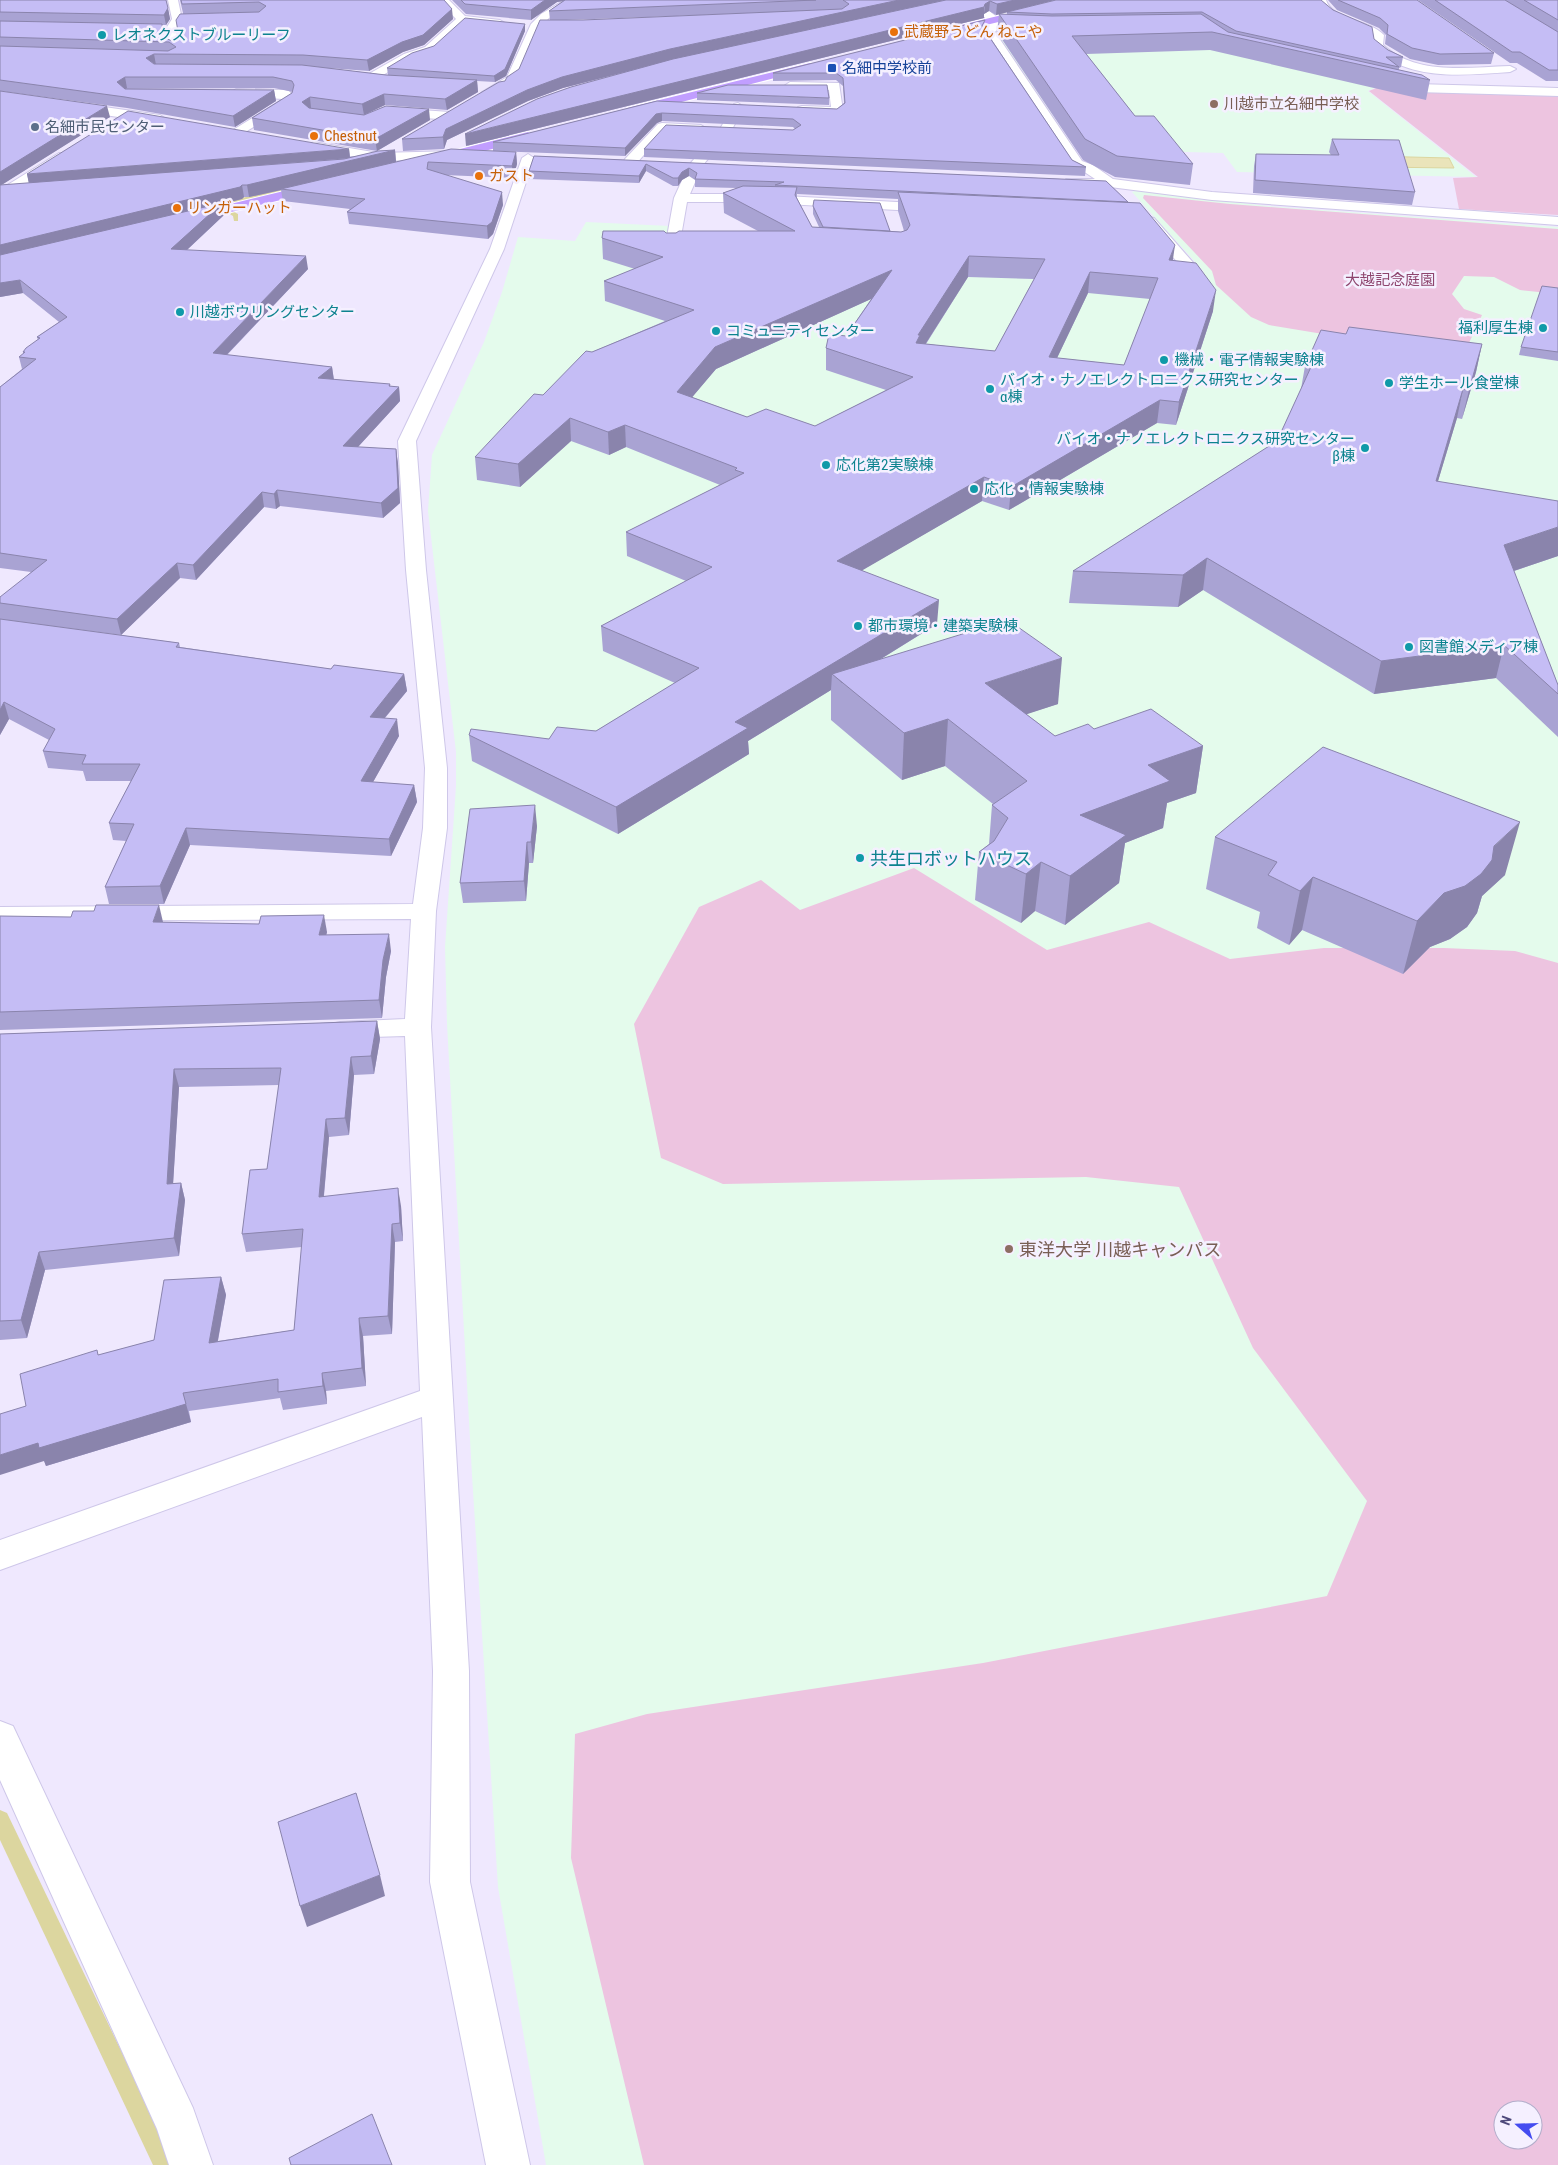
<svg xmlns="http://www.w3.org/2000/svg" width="1558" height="2165" font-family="'Roboto Condensed','Noto Sans JP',sans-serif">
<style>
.education{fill:#e4fbec;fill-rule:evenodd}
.green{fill:#edc4e0;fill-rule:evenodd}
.water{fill:#eae4ba;stroke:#dcd69f}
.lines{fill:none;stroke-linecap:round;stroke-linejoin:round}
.stream{fill:#dcd69f;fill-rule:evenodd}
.minor-casing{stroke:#cec7e9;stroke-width:2}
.major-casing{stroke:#fff;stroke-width:2}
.minor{fill:#fff;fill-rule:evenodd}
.major{fill:#c19eff;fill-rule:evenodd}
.wall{fill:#a9a3d3;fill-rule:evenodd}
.shaded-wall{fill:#8a84ac}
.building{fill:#c5bdf5;stroke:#8a84ac;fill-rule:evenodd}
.food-dot{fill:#e8710a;stroke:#f5f0ff;stroke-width:2}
.culture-dot{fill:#0f9aa8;stroke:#f5f0ff;stroke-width:2}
.transit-dot{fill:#1a4fb4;stroke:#f5f0ff;stroke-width:2}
.education-dot{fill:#8d6e63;stroke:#f5f0ff;stroke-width:2}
.service-dot{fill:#5c6f8a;stroke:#f5f0ff;stroke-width:2}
.labels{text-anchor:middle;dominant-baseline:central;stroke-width:5;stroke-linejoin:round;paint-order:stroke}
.far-food-label{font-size:15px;fill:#c56008;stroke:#f5f0ff;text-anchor:start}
.far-culture-label{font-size:15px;fill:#0d838f;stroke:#f5f0ff;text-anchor:start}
.far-transit-label{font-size:15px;fill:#164399;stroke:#f5f0ff;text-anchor:start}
.far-education-label{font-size:15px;fill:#785e54;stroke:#f5f0ff;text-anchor:start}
.far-service-label{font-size:15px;fill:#4e5e75;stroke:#f5f0ff;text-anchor:start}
.far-park-label{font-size:15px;fill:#8e456e;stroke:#f5f0ff}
.culture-label{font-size:18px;fill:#0d838f;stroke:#f5f0ff;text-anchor:start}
.education-label{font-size:18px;fill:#785e54;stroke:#f5f0ff;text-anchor:start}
</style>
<rect width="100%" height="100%" fill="#efe8fe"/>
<!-- education -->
<g class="education">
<polygon points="1203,28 1384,84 1368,91 1476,177 1237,172 1223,153 1076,149 996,32"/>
<path d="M1135 191 1268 206 1558 227V2165H546L498 1887 472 1475 447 1024 445 947 456 786V752L428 511 432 455 484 342 502 292 518 237 575 241 586 222 670 226 665 249 1204 272 1132 192ZM1503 2110H1533V2140H1503Z"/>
</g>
<!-- green -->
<g class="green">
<polygon points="1389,83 1558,93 1558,215 1459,209 1453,178 1478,177 1369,91"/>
<polygon points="1144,195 1230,204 1558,229 1558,294 1520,290 1494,277 1464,276 1452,294 1464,309 1482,315 1468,345 1323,334 1269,325 1251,317 1216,285 1212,271 1143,198"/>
<path d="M914 868 1047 950 1149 922 1230 959 1324 948H1444L1515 951 1558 963V2165H644L571 1858 575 1734 647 1714 983 1663 1327 1596 1367 1501 1253 1348 1179 1187 1086 1177 723 1184 661 1158 634 1024 699 907 761 880 800 910ZM1503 2110H1533V2140H1503Z"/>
</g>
<!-- water -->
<polygon class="water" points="1371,156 1449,158 1454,168 1375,167"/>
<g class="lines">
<!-- stream -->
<g class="stream">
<polygon points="298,184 301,186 300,187 223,206 238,214 238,221 234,221 233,216 214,205"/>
<polygon points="0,1810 7,1813 176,2165 153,2165 0,1840"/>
</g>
<!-- minor casing -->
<g class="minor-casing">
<g id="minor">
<polygon points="168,0 178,0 182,19 176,30 179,47 177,49 169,49 166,33 125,32 120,29 125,26 167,27 172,19"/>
<polygon points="438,0 449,0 465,16 500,20 505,23 500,26 464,23 433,51 412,58 383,75 408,79 410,81 408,83 367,79 365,77 367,75 404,54 425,47 456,19"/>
<polygon points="565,0 577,0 549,18 540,27 516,81 490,98 482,98 480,95 482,92 507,77 531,24 541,14"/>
<polygon points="964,0 976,0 998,18 1001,25 995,32 1082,161 1093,165 1113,179 1212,192 1558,217 1558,225 1212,200 1110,187 1066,185 1064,182 1066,179 1095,179 1083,171 1072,167 983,32 990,24 989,21"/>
<path d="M1316 0H1326C1332 20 1369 19 1384 35L1383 45C1417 76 1467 67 1510 66L1516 69 1510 72C1463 75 1411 82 1373 48L1372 36C1355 24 1322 23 1316 0Z"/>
<polygon points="1391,78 1416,84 1558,88 1558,96 1416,92 1387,85 1385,82 1387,79"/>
<polygon points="790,82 839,83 843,111 837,115 798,113 796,110 798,107 802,106 831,107 829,90 786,89 784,86"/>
<polygon points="236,89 285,90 289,91 295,98 292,104 237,137 233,136 231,133 233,130 283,99 232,96 230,93"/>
<polygon points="0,92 160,115 166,119 160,123 0,100"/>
<polygon points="738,103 744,107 730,133 702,166 690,194 746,194 934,204 941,208 934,212 746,202 687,202 679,248 677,251 667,251 665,248 674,198 689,165 720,129 734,104"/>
<polygon points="392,108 450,112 456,116 450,120 388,115 386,112 388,109"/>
<polygon points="662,123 701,125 707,129 701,133 665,131 635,165 625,165 623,162 625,159 658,124"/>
<polygon points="313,142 379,153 454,151 460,155 454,159 379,161 308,149 307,146"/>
<polygon points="59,153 64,154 65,157 64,160 11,195 1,195 1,189"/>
<polygon points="528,154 534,158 504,249 416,441 426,570 447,768 447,828 436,911 431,1027 469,1671 470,1882 530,2165 486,2165 430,1882 433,1671 422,1417 0,1570 0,1540 420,1391 405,1036 340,1038 331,1036 327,1030 331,1024 340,1022 405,1019 411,919 0,921 0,907 413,904 423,828 425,768 406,570 398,441 490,249 522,158"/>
<polygon points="1149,217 1154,218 1197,267 1199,270 1197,273 1187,273 1144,224 1142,221"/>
<polygon points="0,1721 13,1726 193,2108 213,2165 169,2165 157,2129 0,1780"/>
</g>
</g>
<!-- major casing -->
<g class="major-casing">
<g id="major">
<polygon points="1063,0 1081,0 1080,2 949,34 944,31 945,29"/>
<polygon points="810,63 816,66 814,68 631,115 625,111 627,108"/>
<polygon points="528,132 534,136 532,139 437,163 430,159 432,156"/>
<polygon points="317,183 322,184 324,187 322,190 186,223 179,219 181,216"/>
</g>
</g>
<!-- minor -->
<use href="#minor" class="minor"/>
<!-- major -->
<use href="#major" class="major"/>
</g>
<!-- wall -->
<g class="wall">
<polygon points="0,0 166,0 170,19 166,25 162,25 164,37 172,41 179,37 183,13 180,0 444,0 453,19 424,45 403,52 369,71 328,68 386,75 430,78 388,75 387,68 525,24 525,31 506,76 495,82 477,81 478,92 447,110 385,105 364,115 311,109 364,115 430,120 377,151 254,130 252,118 292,93 293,92 274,88 126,89 274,90 276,101 235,127 127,108 0,91"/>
<path d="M452 0H1055L996 15 989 11 984 14V18L466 146 622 73 563 88 528 101 447 140 444 149 403 151 402 139 505 81 519 69 550 20 549 11 563 1 557 2 531 20 466 14ZM732 14 583 20H566Z"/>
<polygon points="1328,0 1417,0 1494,53 1491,64 1438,65 1410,59 1385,44 1386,35 1379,28 1337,10"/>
<polygon points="1418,0 1558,0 1558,81 1546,81 1517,63 1510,63"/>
<polygon points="1333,10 1388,50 1403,57 1401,67 1399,68 1399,70 1430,80 1426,100 1210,50 1086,54 1135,116 1193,164 1190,185 1115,177 1083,160 997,32 999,14 1007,15 1007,12"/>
<polygon points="984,28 1072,160 1086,167 1085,176 644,157 644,149 793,130 795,129 793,127 662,121 657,123 625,156 493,151 493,142 657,101 837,109 844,103 843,86 836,80 773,81 773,73"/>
<polygon points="0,91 110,117 1,185 29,183 27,174 349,149 350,157 395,150 396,162 516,152 517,164 513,178 444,175 503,205 493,234 488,239 349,224 347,212 350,209 283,201 281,190 249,197 244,197 242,199 222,204 224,215 187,250 308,269 227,355 332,367 334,380 399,387 400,401 358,447 396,449 398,464 400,503 383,518 280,506 276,509 264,507 196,580 180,578 121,635 38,624 179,643 180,647 331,669 404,674 407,691 385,718 399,736 373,782 414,785 417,802 391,856 190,845 164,904 109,904 105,887 126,841 113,840 109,823 131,781 86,781 83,771 48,768 43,751 49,740 9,719 0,735 0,603 31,572 0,568 0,387 22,369 19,357 23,354 23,352 38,340 37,337 59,322 23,293 0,297"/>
<polygon points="697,93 829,98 829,105 697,100"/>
<polygon points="1332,139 1415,192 1412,205 1253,193 1254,166 1256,154 1331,155 1329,152"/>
<path d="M534 156 1106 181 1128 202 1173 261 1213 311 1176 425 1157 423 1009 510 982 501 862 570 937 624 881 659 1058 704 1026 714 1055 736 1094 729 1203 746 1196 793 1167 803 1163 828 1125 843 1119 883 1065 925 1035 911 1021 923 975 900 979 852 989 844 992 805 993 804 945 766 902 780 831 720V690L748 741 749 754 618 834 472 761 469 735 549 739 596 731 675 683 603 651 601 626 686 581 627 556 626 532 720 485 626 447 609 455 571 441 520 487 477 480 475 457 543 395 592 352 665 321 605 301 604 281 635 269 603 259 602 238 666 233 758 231 724 213 723 193 737 188 695 187V180L689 176 682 180 678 186H673L646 171 639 183 529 179V171ZM797 194 898 199V211L904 231 901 232 890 231 813 206V214L819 227H812L797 198ZM968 277 1034 279 995 351 926 344ZM1088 293 1150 299 1124 365 1057 358ZM871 299 846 336 826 348V370L886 390 815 426 747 417 692 397 716 369Z"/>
<polygon points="1558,288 1558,361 1519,355 1521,347"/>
<polygon points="1346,334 1482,344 1476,372 1462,419 1457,418 1438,481 1558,556 1514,571 1558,685 1558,737 1496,678 1374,694 1203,590 1178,607 1069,603 1073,571 1277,441 1301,389 1305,366"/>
<polygon points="537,826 533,863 529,863 526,901 463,903 460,883"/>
<polygon points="1215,837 1505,875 1482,896 1477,913 1467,927 1450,939 1430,947 1403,974 1302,930 1289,945 1257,928 1260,912 1206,889"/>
<polygon points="0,916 163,922 327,932 326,935 391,951 386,977 382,1018 0,1030"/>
<polygon points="377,1021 380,1039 374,1074 354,1075 349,1135 329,1137 324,1196 401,1206 403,1241 395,1242 392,1334 363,1336 366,1386 326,1391 327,1404 283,1410 280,1398 189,1411 191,1422 46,1466 26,1406 99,1355 154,1340 221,1277 226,1295 218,1341 294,1330 302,1247 246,1252 242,1234 267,1169 279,1085 179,1087 173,1183 181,1183 185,1200 179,1256 45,1270 27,1338 0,1340 0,1034"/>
</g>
<!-- shaded-wall -->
<g class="shaded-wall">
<polygon points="545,0 570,0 557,2 531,20 531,10"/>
<polygon points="899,0 945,0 671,60 563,88 528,101 447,140 444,149 443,137 446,129 527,90 562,77 670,49"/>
<polygon points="1015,0 1055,0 996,15 997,4"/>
<polygon points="990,1 989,11 984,14 985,4"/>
<polygon points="984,7 984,18 466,146 465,134"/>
<polygon points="168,8 170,19 166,25 164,15"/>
<polygon points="452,9 453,19 424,45 403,52 369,71 367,60"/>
<polygon points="525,24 525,31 506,76 495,82 494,76"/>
<polygon points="154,54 156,65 146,58"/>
<polygon points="125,77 127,88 119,93 117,82"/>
<polygon points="477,80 478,92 447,110 445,99"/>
<polygon points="274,90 276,101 235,127 233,116"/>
<polygon points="384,94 385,105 364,115 362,104"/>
<polygon points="310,97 311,108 303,113 302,102"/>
<polygon points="107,106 110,117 0,186 0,172"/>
<polygon points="429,109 430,120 377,151 375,139"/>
<polygon points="662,113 662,121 657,123 625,156 625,148 656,114"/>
<polygon points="349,149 350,158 29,184 27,174"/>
<polygon points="395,150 396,162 281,189 281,190 249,197 247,185"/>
<polygon points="516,152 517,164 513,178 512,166"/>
<polygon points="646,164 646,171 639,183 639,176"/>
<polygon points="689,168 689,176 682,180 678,186 678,178 682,172"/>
<polygon points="242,185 244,197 242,199 222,204 224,215 174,262 0,259 0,245"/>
<polygon points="502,192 503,205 493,234 488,239 487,226"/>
<polygon points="1175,245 1172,266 1169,260"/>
<polygon points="306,256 308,269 215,367 213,353"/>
<polygon points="969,256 968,277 919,354 916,343 918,335"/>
<polygon points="892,270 891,290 716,369 678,414 677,392 715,347"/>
<polygon points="1090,272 1088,293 1047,379 1049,357"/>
<polygon points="20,280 23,293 0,297 0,283"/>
<polygon points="1216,290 1213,311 1176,425 1179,402"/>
<polygon points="1482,344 1476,372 1462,419 1469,390"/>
<polygon points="332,367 334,381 318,378"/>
<polygon points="390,384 391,395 399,387 400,401 345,461 343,446"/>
<polygon points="1463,389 1457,418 1429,511 1436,481"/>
<polygon points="1160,400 1157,423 1009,510 1011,487"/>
<polygon points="570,418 571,441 520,487 518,464"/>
<polygon points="625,425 626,447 609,455 608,432"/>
<polygon points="396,449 398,464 400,503 383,518 381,503"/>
<polygon points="984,477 982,501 837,585 837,561"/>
<polygon points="277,490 280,506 276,509 274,494"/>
<polygon points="262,492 264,507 196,580 193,565"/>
<polygon points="1558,527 1558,556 1496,577 1504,545"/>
<polygon points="1207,558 1203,590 1178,607 1183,575"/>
<polygon points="177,563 180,578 121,635 117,619"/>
<polygon points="939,600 937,624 842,683 832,674 831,690 748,741 749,754 618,834 616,807 735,722"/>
<polygon points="1504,645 1496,678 1374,694 1381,661"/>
<polygon points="1062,658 1058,704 981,729 985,683"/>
<polygon points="404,674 407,691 372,733 370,717"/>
<polygon points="4,702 9,719 0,735 0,710"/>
<polygon points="397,719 399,736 364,798 361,781"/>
<polygon points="948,719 945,766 902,780 904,733"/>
<polygon points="1203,746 1196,793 1167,803 1163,828 1125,843 1119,883 1065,925 1070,876 1080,815 1148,765"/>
<polygon points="414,785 417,802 391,856 389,839"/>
<polygon points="535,805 537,826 533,863 531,842"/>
<polygon points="1520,822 1505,875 1482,896 1477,913 1467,927 1450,939 1430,947 1403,974 1417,921 1444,893"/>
<polygon points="186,828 190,845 164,904 160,886"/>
<polygon points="527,842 529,863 526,901 524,881"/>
<polygon points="1041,862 1035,911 1021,923 1026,874"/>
<polygon points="1313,877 1302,930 1289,945 1300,891"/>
<polygon points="159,905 163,922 153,922"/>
<polygon points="324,915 327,932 322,952 319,935"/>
<polygon points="389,934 391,951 386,977 382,1018 379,1000 383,960"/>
<polygon points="377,1021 380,1039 374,1074 371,1056"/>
<polygon points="351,1057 354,1075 349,1135 345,1118"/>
<polygon points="174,1069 179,1087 172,1202 167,1184"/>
<polygon points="326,1119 329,1137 322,1215 319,1197"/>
<polygon points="181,1183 185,1200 179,1256 174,1238"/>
<polygon points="398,1188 401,1206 403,1241 400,1223"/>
<polygon points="392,1224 395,1242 392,1334 388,1316"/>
<polygon points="39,1252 45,1270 27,1338 21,1320"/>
<polygon points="221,1277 226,1295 214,1361 209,1343"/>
<polygon points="359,1318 363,1336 366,1386 362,1368"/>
<polygon points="322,1373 326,1391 327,1404 323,1386"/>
<polygon points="183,1393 191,1422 46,1466 44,1461 0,1475 0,1455"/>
<polygon points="380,1875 385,1896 307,1927 300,1906"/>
</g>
<!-- building -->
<g class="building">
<polygon points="0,0 166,0 168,8 164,15 0,12"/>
<polygon points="181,0 444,0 452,9 423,35 402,42 367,60 303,55 154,54 146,58 154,64 302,65 386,75 477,80 445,99 384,94 362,104 310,97 302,102 309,108 364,115 386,106 429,109 375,139 252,118 292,93 294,85 292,81 273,77 125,77 117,82 125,89 274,90 233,116 125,97 0,80 0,46 168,51 176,47 169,42 0,37 0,21 162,24 163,37 172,41 179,37 176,20 180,14 259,12 266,6 259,2 182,4"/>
<polygon points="461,0 545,0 531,10 465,4"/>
<polygon points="565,0 816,0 549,11"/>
<polygon points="843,0 899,0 670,49 562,77 527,90 446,129 443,137 402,139 499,82 505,81 507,77 519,69 540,20 583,20 842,9 849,4"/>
<polygon points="946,0 1015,0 997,4 990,1 985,4 984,7 465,134 537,99 571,87 673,59"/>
<polygon points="1056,0 1321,0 1333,10 1372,27 1374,39 1388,50 1403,57 1386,57 1399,67 1236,31 1202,12 1052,14 1007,12"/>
<polygon points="1338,0 1417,0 1494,53 1440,54 1412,48 1387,34 1388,25 1380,18"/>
<polygon points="1435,0 1505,0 1558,32 1558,70 1549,70 1520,52 1512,52"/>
<polygon points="1524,0 1558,0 1558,20"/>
<polygon points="999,14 1052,16 1201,14 1228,32 1422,75 1430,80 1212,32 1072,36 1135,116 1154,116 1193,164 1117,156 1085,139"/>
<polygon points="465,18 525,24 505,69 494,76 387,68 412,53 434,46"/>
<polygon points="985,20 982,26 1072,160 1086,167 644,149 666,125 793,130 801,125 793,119 662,113 656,114 625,148 493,142 657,101 837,109 845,103 843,78 836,73 773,73"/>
<polygon points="728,85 827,85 829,98 697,93"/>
<polygon points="0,91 107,106 0,172"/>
<polygon points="128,111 349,149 27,174"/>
<polygon points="1332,139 1399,140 1415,192 1255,180 1256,154 1339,155"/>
<polygon points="451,149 516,152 512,166 428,162 427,169 502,192 492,222 487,226 347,212 365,199 281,189"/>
<polygon points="395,150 247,185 242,185 240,187 0,245 0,185 344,159 378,151"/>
<polygon points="534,156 1106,181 1128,202 775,185 784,182 695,179 697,173 689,168 682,172 678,178 673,178 646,164 639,176 529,171"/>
<path d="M743 186 797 187 795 195 812 227 901 232 907 230 910 225 898 192 1140 203 1175 245 1169 260 1196 263 1216 290 1179 402 1160 400 1011 487 984 477 837 561 939 600 735 722 748 728 616 807 469 735 471 729 549 739 557 727 596 731 699 668 601 626 712 567 626 532 744 473 735 470 737 468 625 425 608 432 570 418 518 464 475 457 534 394 543 395 586 351 592 352 694 310 604 281 663 257 602 238 603 231H664L666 233H676L679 231H795L723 193ZM969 256 1045 259 995 351 916 343 920 335H918ZM892 270 846 336 829 334 826 348 913 377 815 426 766 409 747 417 677 392 715 347ZM1090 272 1158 278 1124 365 1049 357Z"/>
<polygon points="814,200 880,203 890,231 823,227 813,206"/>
<polygon points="222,203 171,249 306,256 213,353 332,367 318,378 390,384 389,386 399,387 343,446 396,449 398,488 381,503 277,490 274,494 262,492 193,565 177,563 117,619 0,603 0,597 47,560 0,553 0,387 36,359 19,357 25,352 23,352 26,348 40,338 37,337 67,317 20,280 0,283 0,255"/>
<polygon points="1542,286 1558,288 1558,352 1521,347"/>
<polygon points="1349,327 1482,344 1469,390 1463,389 1436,481 1558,501 1558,527 1504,545 1558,685 1558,694 1504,645 1381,661 1207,558 1183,575 1073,571 1277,441 1311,367 1305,366 1321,330 1346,334"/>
<polygon points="0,619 179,643 176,647 331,669 334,665 404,674 370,717 397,719 361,781 414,785 389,839 186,828 160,886 105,887 134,824 109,823 140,764 82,764 86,755 43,751 55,729 4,702 0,710"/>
<polygon points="1008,620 1062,658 985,683 1055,736 1088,724 1094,729 1151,709 1203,746 1148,765 1170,781 1080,815 1126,835 1070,876 1041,862 1026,874 979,852 994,841 1008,818 992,805 1027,781 948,719 904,733 832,674"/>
<polygon points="1323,747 1520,822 1494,846 1492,860 1481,874 1465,886 1444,893 1417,921 1313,877 1300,891 1268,875 1277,862 1215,837"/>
<polygon points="535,805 531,842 527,842 524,881 460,883 470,809"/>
<polygon points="96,905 159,905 153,922 259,924 261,916 324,915 319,935 389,934 383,960 379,1000 0,1012 0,916 71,917 73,911 94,911"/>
<polygon points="377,1021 371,1056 351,1057 345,1118 326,1119 319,1197 398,1188 400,1223 392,1224 388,1316 359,1318 362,1368 322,1373 323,1386 278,1392 278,1379 183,1393 186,1404 39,1448 38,1443 0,1455 0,1414 26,1406 20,1374 97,1350 98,1355 154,1340 164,1280 221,1277 209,1343 294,1330 303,1229 242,1234 250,1170 267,1169 281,1068 174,1069 167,1184 181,1183 174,1238 39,1252 21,1320 0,1321 0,1034"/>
<polygon points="356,1793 380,1875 300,1906 278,1822"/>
<polygon points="372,2114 392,2165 291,2165 289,2158"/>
</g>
<!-- markers -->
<g class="food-dot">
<circle cx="894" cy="32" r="5"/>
<circle cx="314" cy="136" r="5"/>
<circle cx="479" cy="176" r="5"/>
<circle cx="177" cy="208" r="5"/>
</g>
<g class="culture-dot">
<circle cx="102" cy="35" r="5"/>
<circle cx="180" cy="312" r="5"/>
<circle cx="1543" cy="328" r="5"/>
<circle cx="716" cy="331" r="5"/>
<circle cx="1164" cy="360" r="5"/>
<circle cx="1389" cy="383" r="5"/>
<circle cx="990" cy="389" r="5"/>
<circle cx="1365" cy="448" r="5"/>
<circle cx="826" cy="465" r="5"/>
<circle cx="974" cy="489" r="5"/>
<circle cx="858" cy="626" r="5"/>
<circle cx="1409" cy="647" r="5"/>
<circle cx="860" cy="858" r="5"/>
</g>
<rect class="transit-dot" x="827" y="63" width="10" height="10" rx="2.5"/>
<g class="education-dot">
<circle cx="1214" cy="104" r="5"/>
<circle cx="1009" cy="1249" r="5"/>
</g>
<circle class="service-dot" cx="35" cy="127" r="5"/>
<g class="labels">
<!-- far-food labels -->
<g class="far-food-label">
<text x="904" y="32">武蔵野うどん ねこや</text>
<text x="324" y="136">Chestnut</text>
<text x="489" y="176">ガスト</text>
<text x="187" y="208">リンガーハット</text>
</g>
<!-- far-culture labels -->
<g class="far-culture-label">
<text x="112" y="35">レオネクストブルーリーフ</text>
<text x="190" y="312">川越ボウリングセンター</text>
<text x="1533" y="328" text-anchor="end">福利厚生棟</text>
<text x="726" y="331">コミュニティセンター</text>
<text x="1174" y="360">機械・電子情報実験棟</text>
<text x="1000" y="380">バイオ・ナノエレクトロニクス研究センター<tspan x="1000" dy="17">α棟</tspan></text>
<text x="1399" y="383">学生ホール食堂棟</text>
<text x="1355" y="439" text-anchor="end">バイオ・ナノエレクトロニクス研究センター<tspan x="1355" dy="17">β棟</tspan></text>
<text x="836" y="465">応化第2実験棟</text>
<text x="984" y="489">応化・情報実験棟</text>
<text x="868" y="626">都市環境・建築実験棟</text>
<text x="1419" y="647">図書館メディア棟</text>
</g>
<!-- far-transit labels -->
<g class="far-transit-label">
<text x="842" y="68">名細中学校前</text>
</g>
<!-- far-education labels -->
<g class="far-education-label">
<text x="1224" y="104">川越市立名細中学校</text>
</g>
<!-- far-service labels -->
<g class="far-service-label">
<text x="45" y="127">名細市民センター</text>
</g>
<!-- far-park labels -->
<g class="far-park-label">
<text x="1390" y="280">大越記念庭園</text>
</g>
<!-- culture labels -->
<g class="culture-label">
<text x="870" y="858">共生ロボットハウス</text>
</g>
<!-- education labels -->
<g class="education-label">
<text x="1019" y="1249">東洋大学 川越キャンパス</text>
</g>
</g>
<!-- north arrow -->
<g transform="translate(1518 2125) rotate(290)"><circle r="24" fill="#f5f0ff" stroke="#b2adca"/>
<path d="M0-4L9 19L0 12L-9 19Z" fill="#454cf0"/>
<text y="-8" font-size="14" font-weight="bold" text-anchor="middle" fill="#4e497b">N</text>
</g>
</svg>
